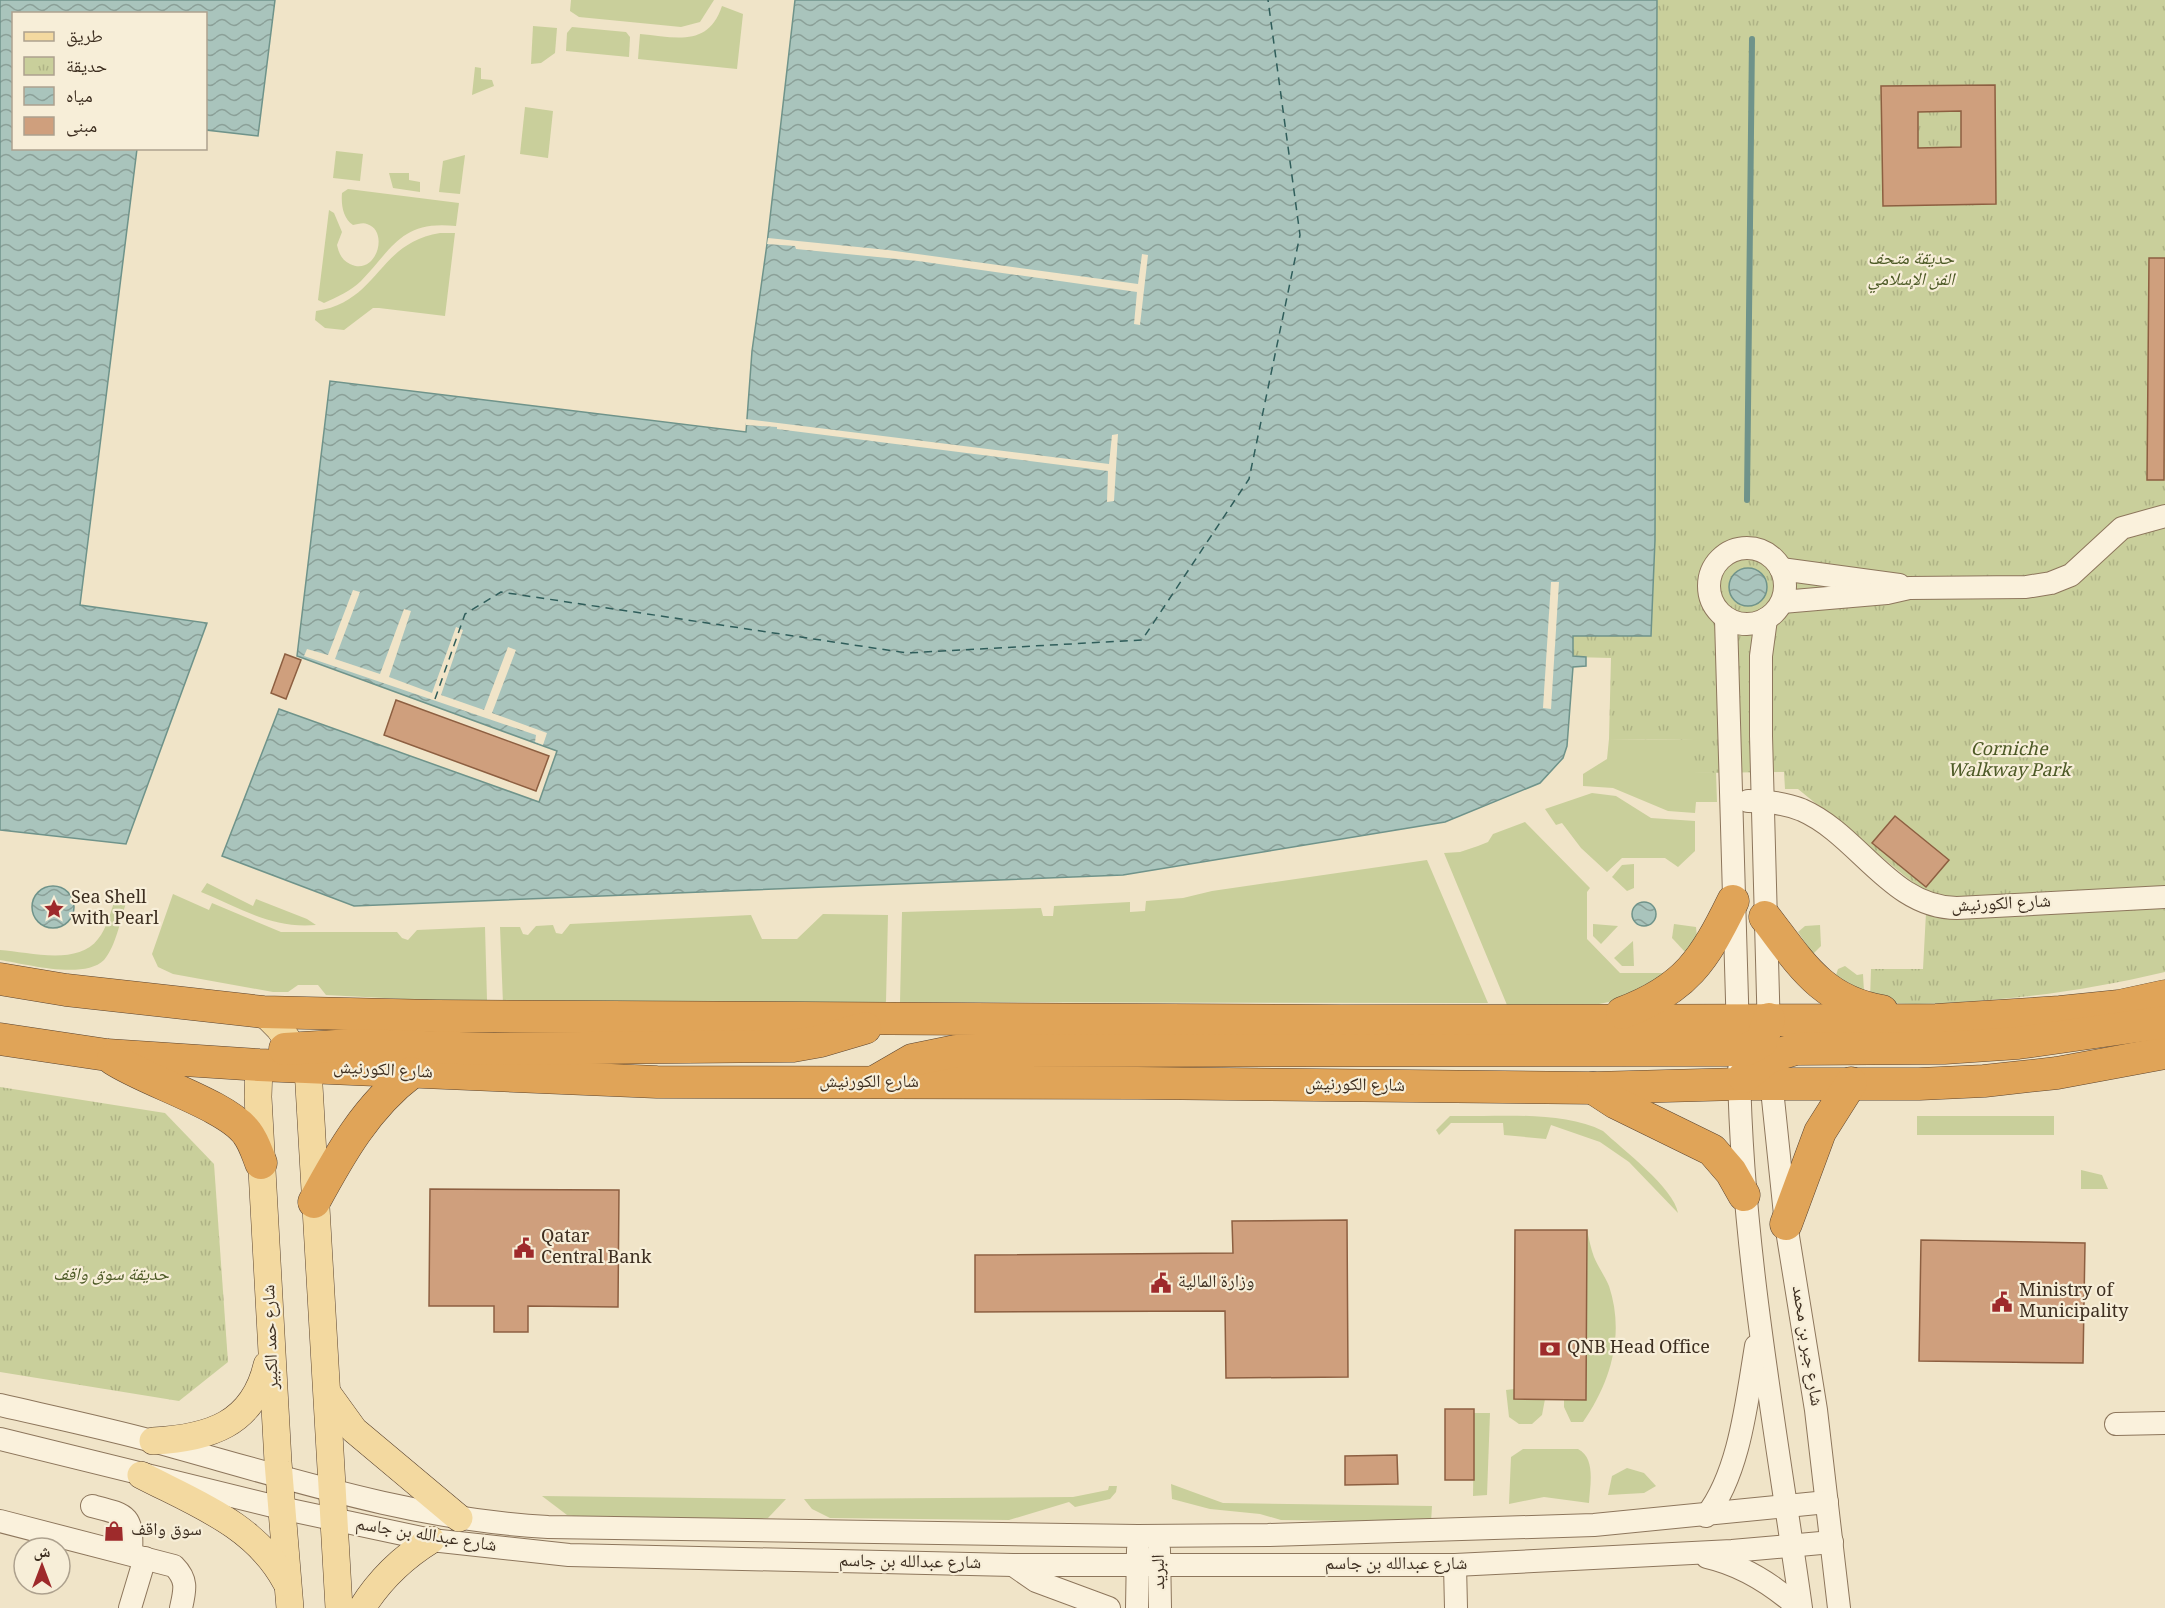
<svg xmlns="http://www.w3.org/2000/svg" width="2165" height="1608" font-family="Georgia,'Noto Naskh Arabic',serif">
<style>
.green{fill:#c9cf9b}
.park{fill:url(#park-tufts)}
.water{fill:url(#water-waves);stroke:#6f938a;stroke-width:1.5}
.pier{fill:#f0e4c8}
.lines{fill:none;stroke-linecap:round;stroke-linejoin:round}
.stream{stroke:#6f938a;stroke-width:6}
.ferry{stroke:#2f5d5a;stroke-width:1.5;stroke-dasharray:8 6;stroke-linecap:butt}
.building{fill:#cf9f7d;stroke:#8d5f41;stroke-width:1.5;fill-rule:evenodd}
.minor-casing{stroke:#8d765c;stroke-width:24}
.major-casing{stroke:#5b4430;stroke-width:28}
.highway-casing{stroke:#5b4430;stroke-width:33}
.minor{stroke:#faf1dc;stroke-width:22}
.major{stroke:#f3d9a0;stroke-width:27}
.highway{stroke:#e0a458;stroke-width:32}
.labels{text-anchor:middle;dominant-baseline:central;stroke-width:4.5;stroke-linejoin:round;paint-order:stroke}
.park-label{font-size:18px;font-style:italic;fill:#4d5a26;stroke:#f7eed8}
.poi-label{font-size:18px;fill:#3d2e20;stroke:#f7eed8;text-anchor:start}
.street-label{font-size:18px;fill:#3d2e20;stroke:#f7eed8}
</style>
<defs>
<pattern id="park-tufts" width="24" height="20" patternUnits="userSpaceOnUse" patternTransform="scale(1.5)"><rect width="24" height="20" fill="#c9cf9b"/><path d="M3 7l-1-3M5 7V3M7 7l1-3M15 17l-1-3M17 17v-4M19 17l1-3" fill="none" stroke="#aeb285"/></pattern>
<pattern id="water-waves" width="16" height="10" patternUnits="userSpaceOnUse" patternTransform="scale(1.5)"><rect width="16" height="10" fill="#a9c4bc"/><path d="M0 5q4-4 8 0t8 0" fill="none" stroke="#8ba098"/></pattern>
</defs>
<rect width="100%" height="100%" fill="#f0e4c8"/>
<!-- green -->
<g class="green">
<polygon points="571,0 714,0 700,22 681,27 579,17 570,11"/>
<path d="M722 6 743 14 737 69 638 59 640 34C675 37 708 48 722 6Z"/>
<polygon points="533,26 557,28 555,53 541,63 531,64"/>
<polygon points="572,27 626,32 630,37 629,57 566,51 567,33"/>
<polygon points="475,67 481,68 481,79 492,80 494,86 472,95"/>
<polygon points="525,107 553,111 548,158 520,154"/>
<polygon points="336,151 363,154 360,181 333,178"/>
<polygon points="465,155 460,194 439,192 443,161"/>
<polygon points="389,173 409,173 409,180 420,182 420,192 393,188"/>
<path d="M348 189 459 203 456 226C401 220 393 248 361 281 351 291 337 297 324 303L318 300 329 210 334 213 342 232 337 245C339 254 342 260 350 264 376 277 390 231 367 224 364 222 357 224 353 225 343 218 341 205 342 193Z"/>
<path d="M440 233H455L445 316 379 308H373L344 330 325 328 315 320 316 311C379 302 377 243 440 233Z"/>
<polygon points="1609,739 1695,740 1694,773 1716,772 1717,802 1696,802 1695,813 1668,811 1613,788 1583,786 1583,774 1607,759"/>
<polygon points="1592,793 1616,796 1651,818 1695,821 1695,851 1678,867 1665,858 1622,858 1607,872 1581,848 1562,823 1556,825 1545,809"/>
<polygon points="1525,822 1590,888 1587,892 1587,939 1620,973 1666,973 1639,988 1639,996 1599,1004 1507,1005 1444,853 1460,852 1478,846 1488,842 1493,834"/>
<polygon points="1427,860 1488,1003 900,1002 902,912 1041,908 1043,916 1053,916 1054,906 1130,902 1130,912 1145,911 1146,901 1183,898 1212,891"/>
<polygon points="1634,864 1634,888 1627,891 1612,877 1622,865"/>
<path d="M207 883 253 906 256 899 307 919 316 925C272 929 240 908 201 892Z"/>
<polygon points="173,894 209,910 212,903 281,932 397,932 402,938 408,940 417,930 485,927 487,1000 483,1003 326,995 318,985 298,985 288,992 273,992 173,974 158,967 152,954"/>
<path d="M115 900 126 903C120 921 116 946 104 960 84 980 26 964 0 960V950C29 952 78 966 98 939 107 928 110 913 115 900Z"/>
<polygon points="823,914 888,915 886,1002 503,1004 500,927 520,927 523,934 528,935 536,926 553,925 556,933 562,934 570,924 751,915 762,939 797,939"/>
<polygon points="1593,924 1618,926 1601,944 1593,936"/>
<polygon points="1674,924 1696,927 1697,937 1686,953 1672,938"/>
<polygon points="1820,925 1821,946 1813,954 1798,932 1805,926"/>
<polygon points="1633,941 1634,966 1622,966 1614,958"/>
<polygon points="1845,966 1857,975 1863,974 1864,992 1836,975 1838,969"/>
<path d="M1450 1116C1497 1117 1561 1110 1603 1131 1622 1149 1674 1188 1678 1213L1629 1162 1600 1142 1551 1125 1546 1139 1504 1135 1503 1123H1451L1439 1135 1436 1130Z"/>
<rect x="1917" y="1116" width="137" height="19"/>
<polygon points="2081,1170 2102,1175 2108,1189 2081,1189"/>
<path d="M1587 1230C1589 1239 1591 1249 1594 1257 1598 1267 1605 1276 1609 1286 1625 1334 1611 1382 1583 1422H1571L1564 1407V1400L1586 1399Z"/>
<polygon points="1514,1389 1515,1399 1545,1399 1542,1415 1532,1424 1519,1424 1509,1417 1506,1390"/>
<polygon points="1474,1413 1490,1413 1487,1495 1473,1496"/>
<path d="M1523 1449H1578C1596 1458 1590 1485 1589 1503L1544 1497 1509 1504 1511 1457Z"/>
<polygon points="1627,1468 1644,1473 1656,1486 1644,1493 1608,1495 1612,1476"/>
<polygon points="1171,1484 1223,1503 1432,1506 1431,1522 1281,1520 1260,1514 1210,1509 1172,1499"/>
<polygon points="1109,1486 1117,1486 1116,1492 1110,1499 1075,1507 1069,1502 1009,1520 830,1518 812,1509 804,1499 1073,1497 1108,1490"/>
<polygon points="542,1496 786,1499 768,1518 753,1520 574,1516 567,1515"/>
</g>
<!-- park -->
<g class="park">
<path d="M1657 0H2165V972C2097 988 2031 998 1961 1002 1931 1004 1900 1006 1870 1000L1871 969H1923L1927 894 1798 789H1785L1784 772 1694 773V740L1609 739 1611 658 1573 657V636H1651L1655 540Z"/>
<polygon points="0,1087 165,1113 214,1164 228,1362 179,1401 0,1372"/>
</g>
<!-- water -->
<g class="water">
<polygon points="0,0 275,0 258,136 206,130 206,14 14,14 14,148 137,149 80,605 207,623 126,844 0,830"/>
<polygon points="795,0 1657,0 1655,540 1651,636 1573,636 1573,656 1586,657 1586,666 1573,667 1567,746 1563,758 1540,783 1445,822 1123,875 354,906 222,856 279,709 539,802 557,751 297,656 330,381 746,432 752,351 767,244"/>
<circle cx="1748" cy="587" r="19"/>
<circle cx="53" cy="907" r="21"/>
<circle cx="1644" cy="914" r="12"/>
</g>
<!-- pier -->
<g class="pier">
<polygon points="768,238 888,250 1138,284 1142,254 1148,255 1140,325 1134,324 1137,292 918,261 796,249 795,246 767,244"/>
<polygon points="745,419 1109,464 1112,435 1118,434 1114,501 1107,502 1108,471 777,429 777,427 746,425"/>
<polygon points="1551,582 1559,582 1551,709 1543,708"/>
<polygon points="353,590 360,592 335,659 380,674 404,609 411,611 389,677 432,693 456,627 463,630 441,695 484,710 508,647 516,650 492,713 547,733 543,745 535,742 536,735 304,656 307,649 328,655"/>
</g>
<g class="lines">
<!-- stream -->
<polyline class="stream" points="1747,500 1752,39"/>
<!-- ferry -->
<polyline class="ferry" points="435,699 465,614 501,592 907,653 1142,640 1249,479 1300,235 1268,0"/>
</g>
<!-- building -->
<g class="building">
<path d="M1995 85 1996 204 1883 206 1881 86ZM1961 111V147L1918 148V112Z"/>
<polygon points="2149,258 2165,258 2164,480 2147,480"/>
<polygon points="285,654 301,660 286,699 271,693"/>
<polygon points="396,700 549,756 536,791 384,735"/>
<polygon points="1895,816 1949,860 1926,887 1872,843"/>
<polygon points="430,1189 619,1190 618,1307 528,1306 528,1332 494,1332 494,1306 429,1306"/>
<polygon points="1347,1220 1348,1377 1226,1378 1225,1311 975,1312 975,1255 1233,1253 1232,1221"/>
<polygon points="1515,1230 1587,1230 1586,1400 1514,1399"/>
<polygon points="1921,1240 2085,1243 2083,1363 1919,1361"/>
<rect x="1445" y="1409" width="29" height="71"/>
<polygon points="1397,1455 1398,1484 1345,1485 1345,1456"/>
</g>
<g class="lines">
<!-- minor casing -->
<g class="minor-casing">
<g id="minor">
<circle cx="1747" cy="586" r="38"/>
<polyline points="1781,569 1899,585"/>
<polyline points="1782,602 1887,593 1909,588 2026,587 2051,583 2071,575 2122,528 2165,516"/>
<polyline points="1726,619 1738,1034"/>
<polyline points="1766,619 1761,656 1761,736 1769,1034"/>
<path d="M1748 801C1766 801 1785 803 1802 810 1859 835 1891 908 1957 908L2165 897"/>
<path d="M1739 1070C1742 1251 1776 1429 1801 1608"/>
<polyline points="1770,1070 1786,1224 1816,1410 1839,1608"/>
<path d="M0 1405C52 1417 104 1428 156 1442 284 1477 414 1520 548 1527L1138 1536 1268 1535 1594 1525 1827 1502"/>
<polyline points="2116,1424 2165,1423"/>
<polyline points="0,1439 281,1508 431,1540 569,1555 1013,1565 1455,1565 1732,1551 1832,1542"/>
<path d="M92 1506C128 1515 133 1515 131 1554"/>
<path d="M1706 1516C1740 1473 1747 1399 1756 1346"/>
<path d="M0 1521 174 1566C188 1580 185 1590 181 1608"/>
<polyline points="1159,1550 1160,1608"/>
<path d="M1707 1557C1742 1565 1772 1584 1799 1608"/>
<polyline points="1013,1565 1036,1581 1109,1608"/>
<polyline points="1455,1565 1456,1608"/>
<polyline points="130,1608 145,1558"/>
<polyline points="1137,1608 1138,1550"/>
</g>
</g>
<!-- major casing -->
<g class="major-casing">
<g id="major">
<polyline points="263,1012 279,1028 308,1068 339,1608"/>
<polyline points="259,1065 258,1097 278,1462 290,1608"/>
<polyline points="328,1394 354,1430 459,1518"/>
<path d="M153 1441C209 1438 253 1425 267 1365"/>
<path d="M141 1475C195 1503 256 1525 286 1582"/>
<path d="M362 1608C380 1579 402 1558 431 1540"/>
</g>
</g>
<!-- highway casing -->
<g class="highway-casing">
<g id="highway">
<path d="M1765 917C1799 961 1821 1001 1882 1011"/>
<polyline points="0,979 66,990 263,1012 436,1016 1341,1021 1936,1020 2060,1012 2119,1006 2165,996"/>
<path d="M1622 1013C1686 989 1704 960 1733 901"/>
<polyline points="0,1039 107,1055 259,1065 657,1082 1138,1083 1593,1088 1739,1084 1919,1084 1984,1081 2057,1073 2165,1053"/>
<polyline points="285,1049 353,1045 494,1049 793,1046 821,1041 865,1028"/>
<path d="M113 1059C146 1081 227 1105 247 1133 254 1142 257 1153 261 1163"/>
<polyline points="1744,1077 1769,1057 1796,1049 1944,1048 2018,1043 2165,1022"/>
<polyline points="874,1082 912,1060 956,1051 1746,1050 1761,1042 1769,1019"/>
<polyline points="1593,1088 1616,1103 1712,1150 1731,1172 1744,1195"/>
<path d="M314 1202C340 1154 367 1106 411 1073"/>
<polyline points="1786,1224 1820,1132 1851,1083"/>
</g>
</g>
<!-- minor -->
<use href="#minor" class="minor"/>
<!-- major -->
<use href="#major" class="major"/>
<!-- highway -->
<use href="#highway" class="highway"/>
</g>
<!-- icons -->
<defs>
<g id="sight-bare" transform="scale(1.62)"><path d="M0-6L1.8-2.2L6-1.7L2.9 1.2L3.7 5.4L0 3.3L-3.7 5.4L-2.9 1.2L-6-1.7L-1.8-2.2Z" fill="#9e2a2b" stroke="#f7eed8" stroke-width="2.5" paint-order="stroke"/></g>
<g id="civic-bare" transform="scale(1.62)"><path d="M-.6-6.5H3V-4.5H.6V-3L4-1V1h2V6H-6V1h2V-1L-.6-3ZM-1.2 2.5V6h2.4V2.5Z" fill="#9e2a2b" stroke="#f7eed8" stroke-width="2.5" paint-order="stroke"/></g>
<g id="bank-bare" transform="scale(1.62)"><path d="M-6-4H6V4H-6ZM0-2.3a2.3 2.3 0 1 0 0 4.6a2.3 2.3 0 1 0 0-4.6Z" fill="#9e2a2b" stroke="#f7eed8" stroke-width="2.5" paint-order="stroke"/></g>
<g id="shop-bare" transform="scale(1.62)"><path d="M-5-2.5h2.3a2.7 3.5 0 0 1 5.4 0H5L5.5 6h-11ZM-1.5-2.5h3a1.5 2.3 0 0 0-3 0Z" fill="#9e2a2b" stroke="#f7eed8" stroke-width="2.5" paint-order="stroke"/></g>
</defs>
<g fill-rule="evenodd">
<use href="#sight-bare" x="54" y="909"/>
<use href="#civic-bare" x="524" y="1248"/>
<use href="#civic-bare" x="1161" y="1283"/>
<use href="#civic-bare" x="2002" y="1302"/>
<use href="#bank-bare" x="1550" y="1349"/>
<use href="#shop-bare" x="114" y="1531"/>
</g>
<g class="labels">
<!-- park labels -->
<g class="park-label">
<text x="1911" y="260">حديقة متحف<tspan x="1911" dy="21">الفن الإسلامي</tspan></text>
<text x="2009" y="751">Corniche<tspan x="2009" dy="21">Walkway Park</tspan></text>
<text x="111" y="1276">حديقة سوق واقف</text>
</g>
<!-- poi labels -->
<g class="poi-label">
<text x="71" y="899">Sea Shell<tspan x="71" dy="21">with Pearl</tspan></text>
<text x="541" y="1238">Qatar<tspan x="541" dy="21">Central Bank</tspan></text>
<text x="1178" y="1283">وزارة المالية</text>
<text x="2019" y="1292">Ministry of<tspan x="2019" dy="21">Municipality</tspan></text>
<text x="1567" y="1349">QNB Head Office</text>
<text x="131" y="1531">سوق واقف</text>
</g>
<!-- street labels -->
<g class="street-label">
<text transform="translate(2001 905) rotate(-3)">شارع الكورنيش</text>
<text transform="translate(383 1071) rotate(3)">شارع الكورنيش</text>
<text x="869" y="1083">شارع الكورنيش</text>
<text transform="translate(1355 1086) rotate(1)">شارع الكورنيش</text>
<text transform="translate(272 1337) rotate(-92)">شارع حمد الكبير</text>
<text transform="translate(1806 1346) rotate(81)">شارع جبر بن محمد</text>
<text transform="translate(426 1536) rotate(9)">شارع عبدالله بن جاسم</text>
<text transform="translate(910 1563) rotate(1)">شارع عبدالله بن جاسم</text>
<text x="1396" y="1565">شارع عبدالله بن جاسم</text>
<text transform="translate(1160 1572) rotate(-91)">البريد</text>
</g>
</g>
<!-- legend -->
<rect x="12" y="12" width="195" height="138" fill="#f7eed8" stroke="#ada18e" stroke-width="1.5"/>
<rect x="24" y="32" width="30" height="9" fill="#f3d9a0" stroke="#ada18e" stroke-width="1.5"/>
<text x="66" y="42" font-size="18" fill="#3d2e20">طريق</text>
<rect x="24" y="57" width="30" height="18" fill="url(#park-tufts)" stroke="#ada18e" stroke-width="1.5"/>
<text x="66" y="72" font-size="18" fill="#3d2e20">حديقة</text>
<rect x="24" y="87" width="30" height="18" fill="url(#water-waves)" stroke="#ada18e" stroke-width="1.5"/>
<text x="66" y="102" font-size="18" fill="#3d2e20">مياه</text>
<rect x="24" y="117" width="30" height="18" fill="#cf9f7d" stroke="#ada18e" stroke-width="1.5"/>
<text x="66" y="132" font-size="18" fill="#3d2e20">مبنى</text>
<!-- north arrow -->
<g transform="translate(42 1566)"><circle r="28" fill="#f7eed8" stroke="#ada18e" stroke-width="1.5"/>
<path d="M0-4.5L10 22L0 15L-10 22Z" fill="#9e2a2b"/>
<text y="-9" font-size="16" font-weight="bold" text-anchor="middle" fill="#3d2e20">ش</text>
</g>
</svg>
